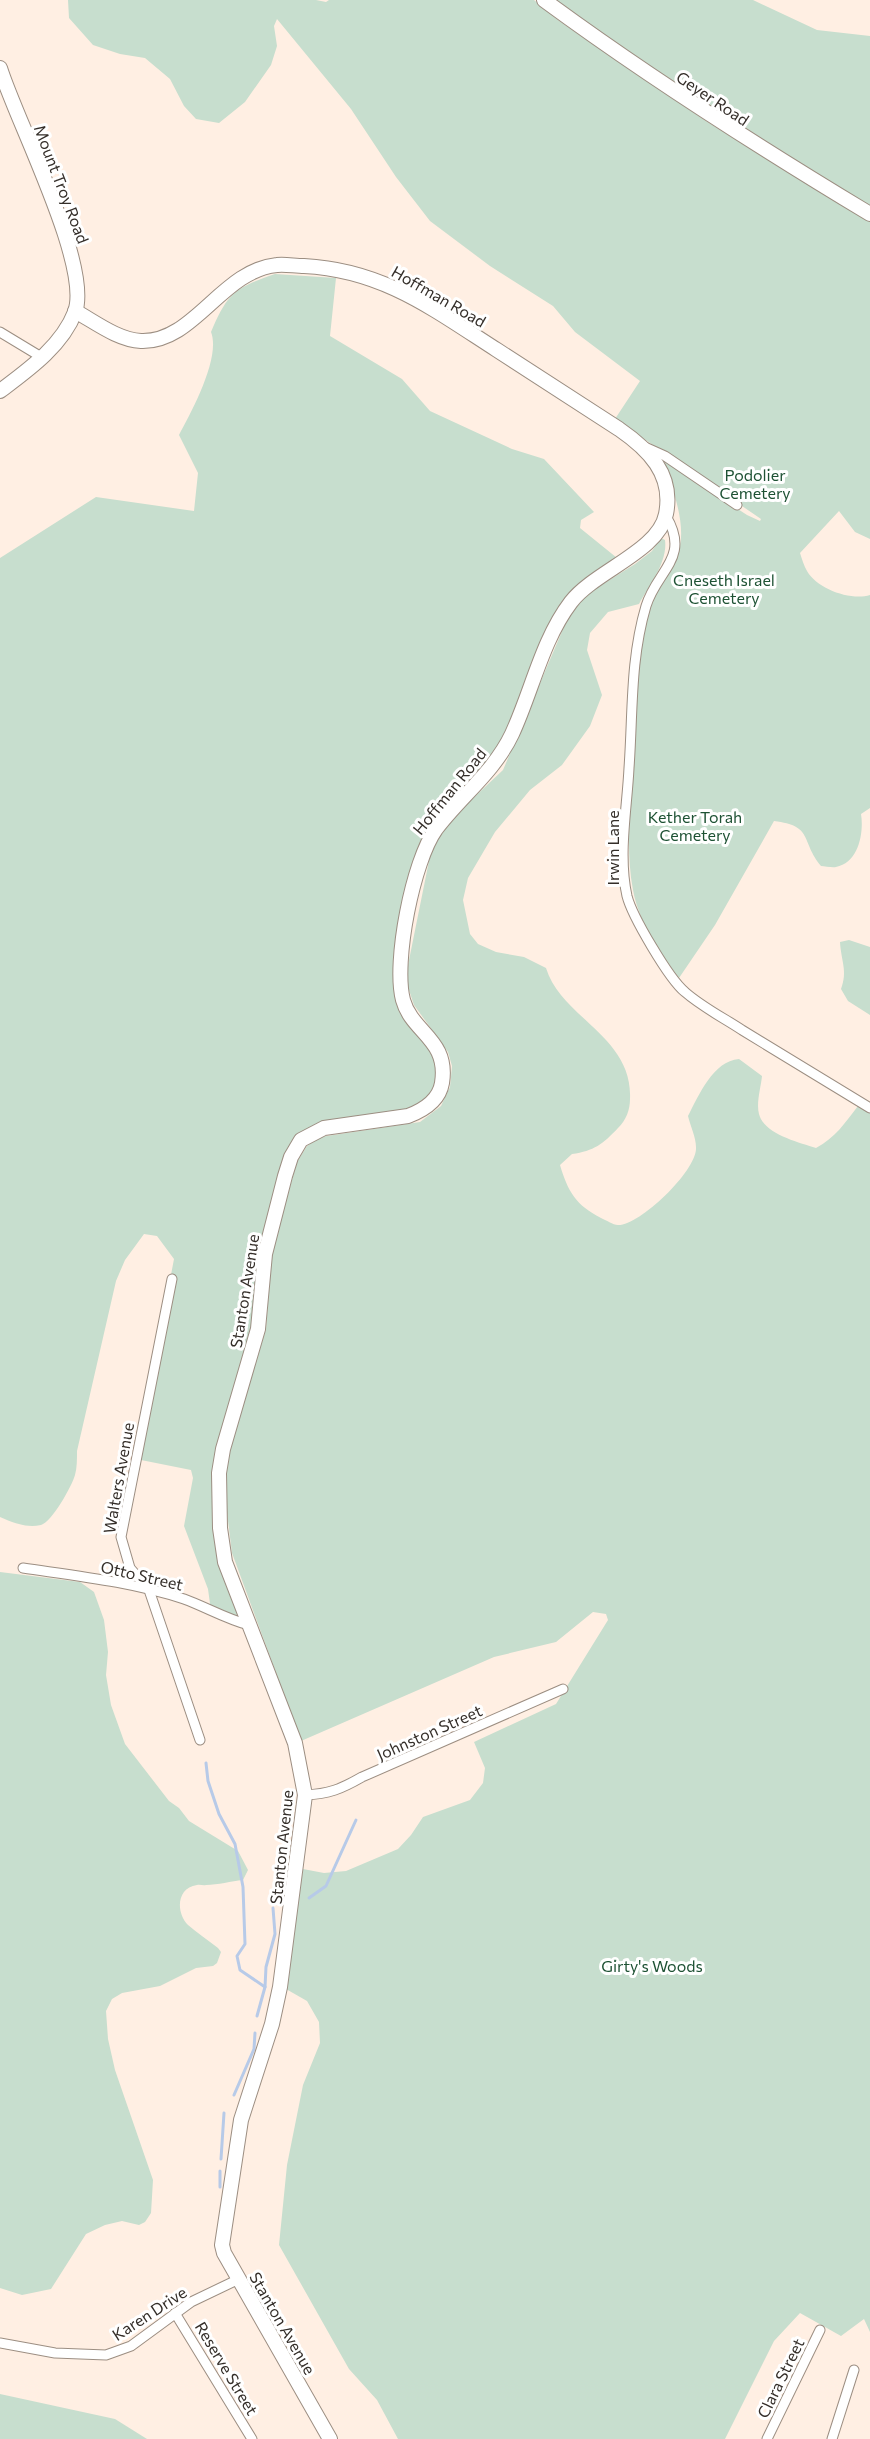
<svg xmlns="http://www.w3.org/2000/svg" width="870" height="2439" font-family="Commissioner,sans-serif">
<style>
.green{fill:#c7dece}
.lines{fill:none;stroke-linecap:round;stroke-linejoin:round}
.stream{stroke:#b7cae8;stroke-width:3}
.street-casing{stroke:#9c8e82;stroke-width:11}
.secondary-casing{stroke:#9c8e82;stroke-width:16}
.street{stroke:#fff;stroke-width:9}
.secondary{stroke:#fff;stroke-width:14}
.labels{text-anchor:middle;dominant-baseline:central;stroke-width:6;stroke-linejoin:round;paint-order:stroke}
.street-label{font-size:16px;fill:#342e29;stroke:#fff}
.park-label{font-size:16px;fill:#1e5234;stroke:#fff}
</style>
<rect width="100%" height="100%" fill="#ffefe3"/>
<!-- green -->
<g class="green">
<path d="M68 0H316L326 2 329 0H534L558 20 709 123 870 221V539L855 532 839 511 800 553C802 559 804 566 807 571 817 589 851 601 870 595V808L861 814C864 832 859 863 836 867 832 868 825 866 821 866 800 840 814 826 774 821L715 925 679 978C660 952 639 923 633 890 625 847 631 802 633 758 636 715 635 669 645 626 646 619 647 611 650 604 657 588 671 574 677 557 689 527 672 488 663 460L747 515 760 521 761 519 615 419 640 381 575 332 553 306 490 266 430 221 396 177 351 109 277 19 274 26 277 46 271 65 245 102 219 123 196 119 184 106 170 79 145 58 120 54 93 45 69 18Z"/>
<polygon points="553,0 753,0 817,30 870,36 870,208 659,76"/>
<path d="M275 274 336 278 330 336 402 379 430 411 512 449 544 459 594 512 581 520 580 528 622 562 572 602 512 735 448 814 413 889 402 990 444 1065 431 1104 301 1140 263 1281 223 1449 220 1528 249 1625 211 1611 208 1589 184 1526 193 1478 191 1470 136 1459 174 1259 157 1236 144 1234 125 1260 116 1281 77 1451C77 1459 77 1468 75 1475 72 1486 52 1522 41 1525 26 1528 14 1523 0 1517V558L96 497 194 511 198 473 179 435C192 411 221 357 211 332 228 292 235 288 275 274Z"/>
<path d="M661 538 665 540C668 562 649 586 639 604L608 612 590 633 587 650 602 695 590 726 562 765 530 790 495 832 468 878 463 900 470 934 478 944 496 952 524 957 546 968C561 1018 633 1036 630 1099 630 1110 626 1120 618 1128 603 1144 594 1151 572 1154L560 1165C568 1192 576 1205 601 1218 606 1220 613 1225 618 1225 639 1226 698 1170 696 1147 696 1137 690 1125 688 1116 699 1095 713 1061 739 1059L762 1076C761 1087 756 1103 759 1114 764 1134 798 1142 816 1148 835 1138 845 1123 858 1106L870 1113V2332L864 2319 841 2336 800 2313 774 2341 725 2439H398L377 2400 349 2369 279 2245 287 2165 303 2085 320 2043 319 2022 307 2001 286 1989 303 1869 324 1873 346 1871 398 1849 411 1835 423 1817 470 1800 483 1783 485 1768 474 1742 556 1704 608 1620 606 1614 593 1612 556 1642 494 1657 301 1741 232 1553 224 1489 230 1447 266 1329 272 1251 297 1162 307 1146 320 1137 420 1122 441 1106 450 1087 452 1066 448 1052 414 1005 408 987 407 970 431 851 450 820 503 770 566 622 584 596 635 564 652 551Z"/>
<path d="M849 940 870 947V1015L848 1001 841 989C848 971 841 961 840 942Z"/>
<path d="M0 1572 80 1582 94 1592 104 1620 108 1652 106 1675 111 1705 125 1744 169 1801 179 1808 189 1821 238 1851 248 1870 243 1880C231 1881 218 1885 206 1885 203 1886 200 1884 197 1885 176 1888 176 1913 188 1925 197 1933 208 1940 218 1948L221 1952 217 1963 213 1966 196 1968 160 1986 122 1993 112 1999 106 2011 108 2039 115 2070 153 2180 151 2213 145 2222 139 2225 122 2221 105 2225 86 2234 51 2289 22 2295 0 2288Z"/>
<polygon points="0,2394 115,2419 147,2439 0,2439"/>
</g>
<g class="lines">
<!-- stream -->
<g class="stream">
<polyline points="206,1763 208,1781 219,1814 235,1844 243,1887 245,1944 237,1956 240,1970 265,1987"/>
<polyline points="309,1898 326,1886 356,1820"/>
<polyline points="257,2016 265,1987 266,1967 275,1934 273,1908"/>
<polyline points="234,2095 254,2049 255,2033"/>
<polyline points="221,2159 224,2113"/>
<polyline points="220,2187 220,2171"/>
</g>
<!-- street casing -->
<g class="street-casing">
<g id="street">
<polyline points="0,332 43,358"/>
<polyline points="645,447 665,456 737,505"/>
<path d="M666 516C691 558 657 570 646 606 630 660 633 713 629 768 627 809 618 855 627 896 632 916 669 979 685 992 702 1007 724 1018 742 1030 784 1056 827 1082 870 1108"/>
<polyline points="172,1279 121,1537 130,1568 149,1590 200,1740"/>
<path d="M23 1568C77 1576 132 1582 184 1599 206 1607 226 1619 249 1625"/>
<path d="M305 1795C329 1794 341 1789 362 1777L563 1689"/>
<polyline points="175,2313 252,2439"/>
<polyline points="0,2343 55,2353 106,2355 131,2346 191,2302 239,2279"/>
<polyline points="767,2439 820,2330"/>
<polyline points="832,2439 854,2370"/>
</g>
</g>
<!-- secondary casing -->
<g class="secondary-casing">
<g id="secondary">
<path d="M544 0C650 78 757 146 870 214"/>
<path d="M0 68C16 120 92 266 75 312 62 346 28 370 0 391"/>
<path d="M75 311C95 322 118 340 141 341 194 343 222 270 277 265 285 264 295 266 304 266 383 270 433 309 497 350 537 376 578 402 619 429 648 449 674 474 666 514 659 551 595 571 571 602 542 640 532 691 512 734 494 772 461 796 436 829 413 861 393 962 403 1000 412 1033 449 1039 442 1083 439 1101 424 1110 408 1116L324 1128 301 1140 291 1157 285 1176 265 1254 258 1329 223 1449 219 1473 220 1528 225 1562 295 1743 305 1795 280 1987 272 2024 241 2120 222 2245 224 2253 330 2439"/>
</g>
</g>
<!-- street -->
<use href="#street" class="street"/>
<!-- secondary -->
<use href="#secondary" class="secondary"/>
</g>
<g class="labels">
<!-- street labels -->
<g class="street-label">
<text transform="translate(713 98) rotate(34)">Geyer Road</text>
<text transform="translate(62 184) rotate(69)">Mount Troy Road</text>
<text transform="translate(439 296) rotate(30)">Hoffman Road</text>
<text transform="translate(449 791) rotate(-51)">Hoffman Road</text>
<text transform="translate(612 848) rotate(-90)">Irwin Lane</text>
<text transform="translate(244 1291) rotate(-81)">Stanton Avenue</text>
<text transform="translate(118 1478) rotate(-80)">Walters Avenue</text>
<text transform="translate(142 1575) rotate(13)">Otto Street</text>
<text transform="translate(429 1732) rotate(-24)">Johnston Street</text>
<text transform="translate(281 1847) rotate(-84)">Stanton Avenue</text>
<text transform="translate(149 2313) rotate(-33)">Karen Drive</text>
<text transform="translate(283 2323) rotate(60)">Stanton Avenue</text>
<text transform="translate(227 2368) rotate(59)">Reserve Street</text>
<text transform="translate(780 2378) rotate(-64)">Clara Street</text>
</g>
<!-- park labels -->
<g class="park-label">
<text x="755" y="474">Podolier<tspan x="755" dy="18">Cemetery</tspan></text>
<text x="724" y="579">Cneseth Israel<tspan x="724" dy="18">Cemetery</tspan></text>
<text x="695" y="816">Kether Torah<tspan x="695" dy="18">Cemetery</tspan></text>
<text x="652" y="1965">Girty's Woods</text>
</g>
</g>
</svg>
